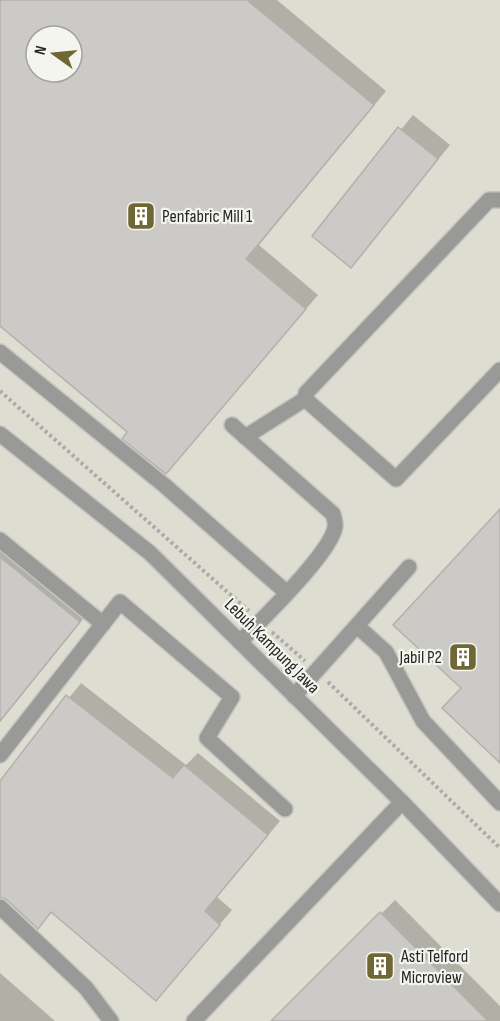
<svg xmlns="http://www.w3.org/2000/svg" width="500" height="1021" font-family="'Sofia Sans Condensed',sans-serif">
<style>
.built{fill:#deddd1;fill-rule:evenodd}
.shadow{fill:#0003;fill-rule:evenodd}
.building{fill:#cbcac6;stroke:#b2b1ad;stroke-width:1.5;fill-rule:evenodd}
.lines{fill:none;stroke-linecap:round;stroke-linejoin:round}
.minor-casing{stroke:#c5c4c1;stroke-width:18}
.path{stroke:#acaba8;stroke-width:4;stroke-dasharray:3 3;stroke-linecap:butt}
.minor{stroke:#999997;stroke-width:15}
.labels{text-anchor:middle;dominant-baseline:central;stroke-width:4.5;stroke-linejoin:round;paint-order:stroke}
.poi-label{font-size:18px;fill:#262624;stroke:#f5f5f0;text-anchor:start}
.street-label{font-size:18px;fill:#262624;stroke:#f5f5f0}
</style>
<rect width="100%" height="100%" fill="#e8e7e3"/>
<!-- built -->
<path class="built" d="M0 0H500V1021H0ZM36 36H72V72H36Z"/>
<!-- shadow -->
<g class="shadow">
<path d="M0 0H277L386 91 259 245 318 295 166 472 130 432 0 324ZM36 36H72V72H36Z"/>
<polygon points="413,115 450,145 351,266 314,236"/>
<polygon points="0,542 92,608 0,722"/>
<polygon points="81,683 186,765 198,753 280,821 217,897 232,910 156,999 52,912 38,927 7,898 0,897 0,784"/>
<polygon points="395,900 500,1006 500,1021 274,1021"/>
<polygon points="0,973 55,1021 0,1021"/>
</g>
<!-- building -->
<g class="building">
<path d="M0 0H247L374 105 246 259 306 309 166 474 122 439 127 432 0 326ZM36 36H72V72H36Z"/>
<polygon points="398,127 438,159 351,268 312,236"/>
<polygon points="500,509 500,763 442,708 461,688 393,625"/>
<polygon points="0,557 80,622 0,721"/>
<polygon points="66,695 173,778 184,765 268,835 205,911 220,925 156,1001 51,912 38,929 7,900 0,897 0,781"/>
<polygon points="380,912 488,1021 271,1021"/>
</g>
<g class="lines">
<!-- minor casing -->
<g class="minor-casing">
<g id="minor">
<polyline points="0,352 164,485 286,592"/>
<polyline points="305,399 396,479 500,370"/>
<path d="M232 425 333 514C334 518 336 523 335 527 331 553 261 620 240 642"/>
<polyline points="0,434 150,553 402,802 500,904"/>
<polyline points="245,437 305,399 306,393 489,200 500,200"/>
<polyline points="0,540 103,624"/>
<polyline points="357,626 386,652 423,721 500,803"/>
<polyline points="294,696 409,567"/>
<polyline points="0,755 120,602 232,697 207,738 285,809"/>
<polyline points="0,907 86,988 111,1021"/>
<polyline points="194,1021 402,802"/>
</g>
</g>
<!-- path -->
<g class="path">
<polyline points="0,391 249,611"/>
<polyline points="272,632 305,661"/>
<polyline points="328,682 500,848"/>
</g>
<!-- minor -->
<use href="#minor" class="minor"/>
</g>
<!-- icons -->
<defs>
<g id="building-square" transform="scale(1.5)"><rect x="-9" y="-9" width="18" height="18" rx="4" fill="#6f6734" stroke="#f5f5f0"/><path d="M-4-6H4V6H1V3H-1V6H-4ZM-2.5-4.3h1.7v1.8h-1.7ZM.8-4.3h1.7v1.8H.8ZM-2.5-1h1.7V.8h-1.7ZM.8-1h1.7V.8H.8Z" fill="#fff"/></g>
</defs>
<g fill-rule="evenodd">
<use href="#building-square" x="141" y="216"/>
<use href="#building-square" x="463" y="657"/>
<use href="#building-square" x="380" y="966"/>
</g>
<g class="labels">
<!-- poi labels -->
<g class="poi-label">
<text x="162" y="216">Penfabric Mill 1</text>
<text x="442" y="657" text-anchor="end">Jabil P2</text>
<text x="401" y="956">Asti Telford<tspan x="401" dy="21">Microview</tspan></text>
</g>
<!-- street labels -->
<g class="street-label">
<text transform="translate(272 646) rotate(45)">Lebuh Kampung Jawa</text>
</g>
</g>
<!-- north arrow -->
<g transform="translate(54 54) rotate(285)"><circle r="28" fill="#f5f5f0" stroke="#a2a29e" stroke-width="1.5"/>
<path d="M0-4.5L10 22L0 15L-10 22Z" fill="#6f6734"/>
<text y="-9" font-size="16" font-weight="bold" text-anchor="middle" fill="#262624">N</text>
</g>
</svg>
